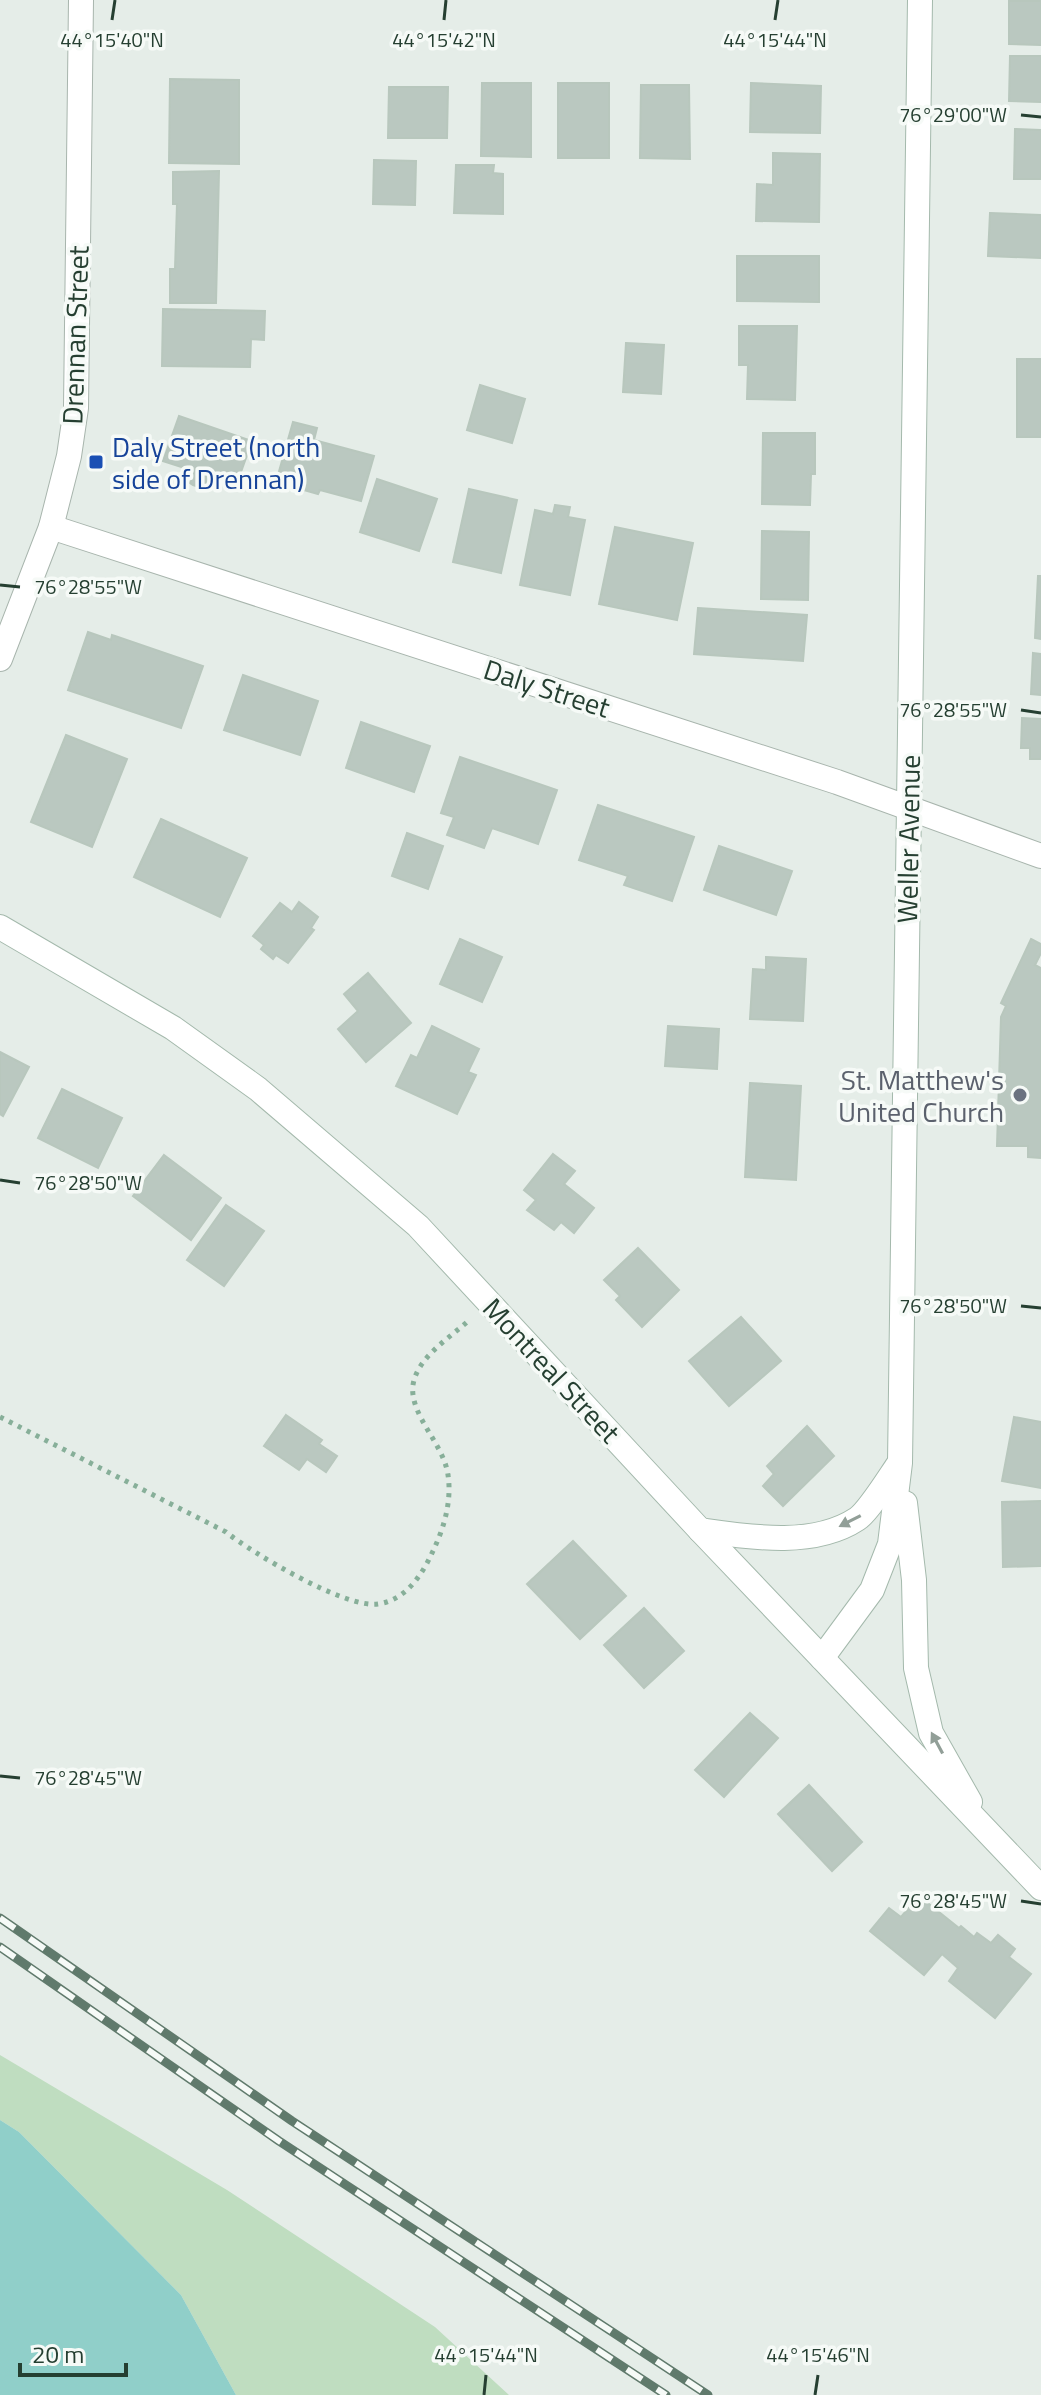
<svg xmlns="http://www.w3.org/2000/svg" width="1041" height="2395" font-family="'Titillium Web',sans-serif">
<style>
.green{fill:#bfddc0}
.water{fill:#90cfc9}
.building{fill:#bac8c0;stroke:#b8c7bd;stroke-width:2}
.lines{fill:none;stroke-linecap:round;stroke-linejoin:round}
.street-casing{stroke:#a8b5ad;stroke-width:26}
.secondary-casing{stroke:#a4b9ac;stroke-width:26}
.path{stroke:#87af99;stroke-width:5;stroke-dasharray:4 6;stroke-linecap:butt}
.street{stroke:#fff;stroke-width:24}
.secondary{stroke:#fff;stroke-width:24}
.rail-casing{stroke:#607a6c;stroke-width:9}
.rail{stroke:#f6faf7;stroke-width:6;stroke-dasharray:18;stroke-linecap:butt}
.oneway{fill:#929f98}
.ticks{fill:none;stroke:#253f31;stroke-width:3}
.transit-dot{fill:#1a4fb4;stroke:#f6faf7;stroke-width:3}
.worship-dot{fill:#6b7280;stroke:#f6faf7;stroke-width:3}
.labels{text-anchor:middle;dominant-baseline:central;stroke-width:7;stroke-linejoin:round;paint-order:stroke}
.street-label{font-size:28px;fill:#253f31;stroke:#f6faf7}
.transit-label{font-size:28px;fill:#164399;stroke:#f6faf7;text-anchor:start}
.worship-label{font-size:28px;fill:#5b616d;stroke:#f6faf7;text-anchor:end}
.ticks-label{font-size:20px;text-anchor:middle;fill:#253f31;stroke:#f6faf7;stroke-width:7;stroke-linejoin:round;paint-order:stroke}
</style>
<rect width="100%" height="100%" fill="#e5ede8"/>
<!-- green -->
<polygon class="green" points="0,2055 227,2190 435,2327 509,2395 236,2395 181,2295 19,2132 0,2120"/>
<!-- water -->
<polygon class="water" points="0,2120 19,2132 181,2295 236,2395 0,2395"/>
<!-- building -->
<g class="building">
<polygon points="1009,1 1041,1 1041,45 1009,44"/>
<polygon points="1010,56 1041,56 1041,102 1009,101"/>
<polygon points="170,79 239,80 239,164 169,163"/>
<polygon points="482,83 531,83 531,157 481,156"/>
<rect x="558" y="83" width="51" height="75"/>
<polygon points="751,83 821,86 820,133 750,132"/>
<polygon points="641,85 689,85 690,159 640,158"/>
<polygon points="389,87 448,87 447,138 388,138"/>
<polygon points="1015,129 1041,130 1041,179 1014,179"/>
<polygon points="773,153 820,154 819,222 756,221 757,184 773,185"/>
<polygon points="374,160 416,161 415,205 373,204"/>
<polygon points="456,165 494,165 493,173 503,174 503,214 454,213"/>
<polygon points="219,171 216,303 170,303 170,269 175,269 177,204 173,204 173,172"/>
<polygon points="990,213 1041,215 1041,258 988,256"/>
<polygon points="737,256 819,256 819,302 737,301"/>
<polygon points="163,309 265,311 264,340 251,339 250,367 162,366"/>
<polygon points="739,326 797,326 795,400 747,399 748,365 739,365"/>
<polygon points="626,343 664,345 661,394 623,392"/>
<rect x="1017" y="359" width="24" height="78"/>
<polygon points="480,385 525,399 512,443 467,430"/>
<polygon points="179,416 252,441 236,486 214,478 209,490 193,485 190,483 194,471 163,461"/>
<polygon points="293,422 317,428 314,440 374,456 361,501 320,490 318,494 276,482"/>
<polygon points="763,433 815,433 815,474 811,474 810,505 762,504"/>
<polygon points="377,479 437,499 419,551 360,532"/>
<polygon points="469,489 517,500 501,573 453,562"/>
<polygon points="555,505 570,507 568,517 585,520 570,595 520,585 535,510 553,514"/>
<polygon points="615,527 693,543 677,620 599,604"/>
<polygon points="762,531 809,532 808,600 761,599"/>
<polygon points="1038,576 1041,576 1041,639 1035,638"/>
<polygon points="698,608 807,615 803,661 694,654"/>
<polygon points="88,632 111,640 112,635 115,636 203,666 181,728 68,690"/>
<polygon points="1033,653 1041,654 1041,695 1031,694"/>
<polygon points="243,675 318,701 300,755 224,730"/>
<polygon points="1022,718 1041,719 1041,759 1030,759 1030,748 1021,748"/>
<polygon points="361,722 430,746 414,792 346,768"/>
<polygon points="66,735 127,759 92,847 31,822"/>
<polygon points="460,757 557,790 538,844 492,828 484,848 447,835 454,817 441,813"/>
<polygon points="598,805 694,837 672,901 624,885 628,876 579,860"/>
<polygon points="161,819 247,858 220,917 134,877"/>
<polygon points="407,833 443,846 428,889 392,876"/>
<polygon points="719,846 792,871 776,915 704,890"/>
<polygon points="299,902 318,917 311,928 314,930 288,963 276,955 273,959 261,949 264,945 253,936 280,903 292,912"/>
<polygon points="460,939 502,957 482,1002 440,984"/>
<polygon points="1031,939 1041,944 1041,953 1035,965 1041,968 1041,1158 1028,1157 1028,1146 997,1146 1001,1017 1006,1006 1001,1003"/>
<polygon points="766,957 806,959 803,1021 750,1019 753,969 766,970"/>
<polygon points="368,973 411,1023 366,1062 338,1029 358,1011 344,994"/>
<polygon points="432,1026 479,1049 468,1072 476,1075 457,1114 396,1086 411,1055 417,1058"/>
<polygon points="668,1026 719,1029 717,1069 665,1066"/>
<polygon points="0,1052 29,1067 3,1116 0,1114"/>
<polygon points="750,1083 801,1086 796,1180 745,1177"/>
<polygon points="62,1089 122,1118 98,1168 38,1138"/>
<polygon points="553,1154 575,1171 564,1184 594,1208 574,1233 561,1222 554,1230 527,1210 536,1200 524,1190"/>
<polygon points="164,1155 221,1198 191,1240 133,1196"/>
<polygon points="226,1205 264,1231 224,1286 187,1260"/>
<polygon points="638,1248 679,1290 642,1327 616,1300 620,1296 604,1280"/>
<polygon points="741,1317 781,1361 729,1406 689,1361"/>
<polygon points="286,1415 322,1440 319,1444 337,1456 326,1472 307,1459 299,1470 264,1446"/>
<polygon points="1014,1417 1041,1422 1041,1488 1002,1481"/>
<polygon points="807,1426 834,1456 783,1506 763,1486 774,1474 767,1466"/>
<polygon points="1041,1501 1041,1566 1003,1567 1002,1502"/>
<polygon points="573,1541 626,1596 580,1639 527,1584"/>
<polygon points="644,1608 684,1651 644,1688 604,1645"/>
<polygon points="750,1713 778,1738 724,1797 695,1770"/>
<polygon points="809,1785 862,1842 832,1871 778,1814"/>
<polygon points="919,1896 959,1928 961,1926 974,1937 977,1933 991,1943 998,1935 1015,1949 1009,1957 1031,1974 995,2018 949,1981 958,1968 942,1954 924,1975 870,1931 889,1908 901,1917"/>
</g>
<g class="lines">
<!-- street casing -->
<g class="street-casing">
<g id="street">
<polyline points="51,527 837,782 1041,856"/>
<polyline points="0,659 51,527 69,456 76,408 81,0"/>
</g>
</g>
<!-- secondary casing -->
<g class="secondary-casing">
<g id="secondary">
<polyline points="0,927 173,1028 258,1089 418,1226 700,1530 1041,1888"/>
<polyline points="905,1503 914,1580 916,1668 931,1733 970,1802"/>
<path d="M700 1530C749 1537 813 1548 857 1519 868 1512 889 1478 898 1465"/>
<polyline points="822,1658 872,1590 890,1544 900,1463 920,0"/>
</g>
</g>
<!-- path -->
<path class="path" d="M0 1417 226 1532C252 1553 346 1609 378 1604 406 1600 422 1575 433 1551 444 1528 452 1501 448 1475 444 1444 409 1415 413 1385 417 1358 448 1339 467 1322"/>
<!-- street -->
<use href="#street" class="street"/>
<!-- secondary -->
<use href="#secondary" class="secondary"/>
<!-- rail casing -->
<g class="rail-casing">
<g id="rail">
<polyline points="0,1918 292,2121 708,2395"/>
<polyline points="0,1947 279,2141 666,2395"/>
</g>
</g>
<!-- rail -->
<use href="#rail" class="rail"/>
</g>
<!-- one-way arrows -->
<defs><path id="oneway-solid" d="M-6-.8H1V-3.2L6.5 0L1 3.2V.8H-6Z" transform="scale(2)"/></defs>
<g class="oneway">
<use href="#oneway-solid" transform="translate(850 1521) rotate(153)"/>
<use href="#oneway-solid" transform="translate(937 1743) rotate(-118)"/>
</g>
<!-- ticks -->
<path class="ticks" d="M112 20 115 0M444 20 446 0M775 20 778 0M1021 115 1041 117M0 585 20 587M1021 710 1041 713M0 1180 20 1183M1021 1306 1041 1308M0 1776 20 1778M1021 1901 1041 1904M484 2395 486 2375M815 2395 818 2375"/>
<!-- markers -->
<rect class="transit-dot" x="88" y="454" width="16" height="16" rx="4"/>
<circle class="worship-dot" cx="1020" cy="1095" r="8"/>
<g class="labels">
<!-- street labels -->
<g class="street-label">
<text transform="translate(75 335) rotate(-88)">Drennan Street</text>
<text transform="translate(547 688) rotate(18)">Daly Street</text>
<text transform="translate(908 839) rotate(-89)">Weller Avenue</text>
<text transform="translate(552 1370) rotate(47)">Montreal Street</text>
</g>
<!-- transit labels -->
<g class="transit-label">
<text x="112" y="446">Daly Street (north<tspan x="112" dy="32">side of Drennan)</tspan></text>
</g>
<!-- worship labels -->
<g class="worship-label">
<text x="1004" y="1079">St. Matthew's<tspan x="1004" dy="32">United Church</tspan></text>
</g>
</g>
<g class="ticks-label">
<text x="112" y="47">44°15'40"N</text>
<text x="444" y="47">44°15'42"N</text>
<text x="775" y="47">44°15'44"N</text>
<text x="953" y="122">76°29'00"W</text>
<text x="88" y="594">76°28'55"W</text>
<text x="953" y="717">76°28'55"W</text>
<text x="88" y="1190">76°28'50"W</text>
<text x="953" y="1313">76°28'50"W</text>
<text x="88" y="1785">76°28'45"W</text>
<text x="953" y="1908">76°28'45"W</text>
<text x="486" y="2362">44°15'44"N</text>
<text x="818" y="2362">44°15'46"N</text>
</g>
<!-- scale -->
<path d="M20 2363v12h106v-12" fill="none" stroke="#253f31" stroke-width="4"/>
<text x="32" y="2363" font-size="24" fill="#253f31" stroke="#f6faf7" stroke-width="6" paint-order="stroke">20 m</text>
</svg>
